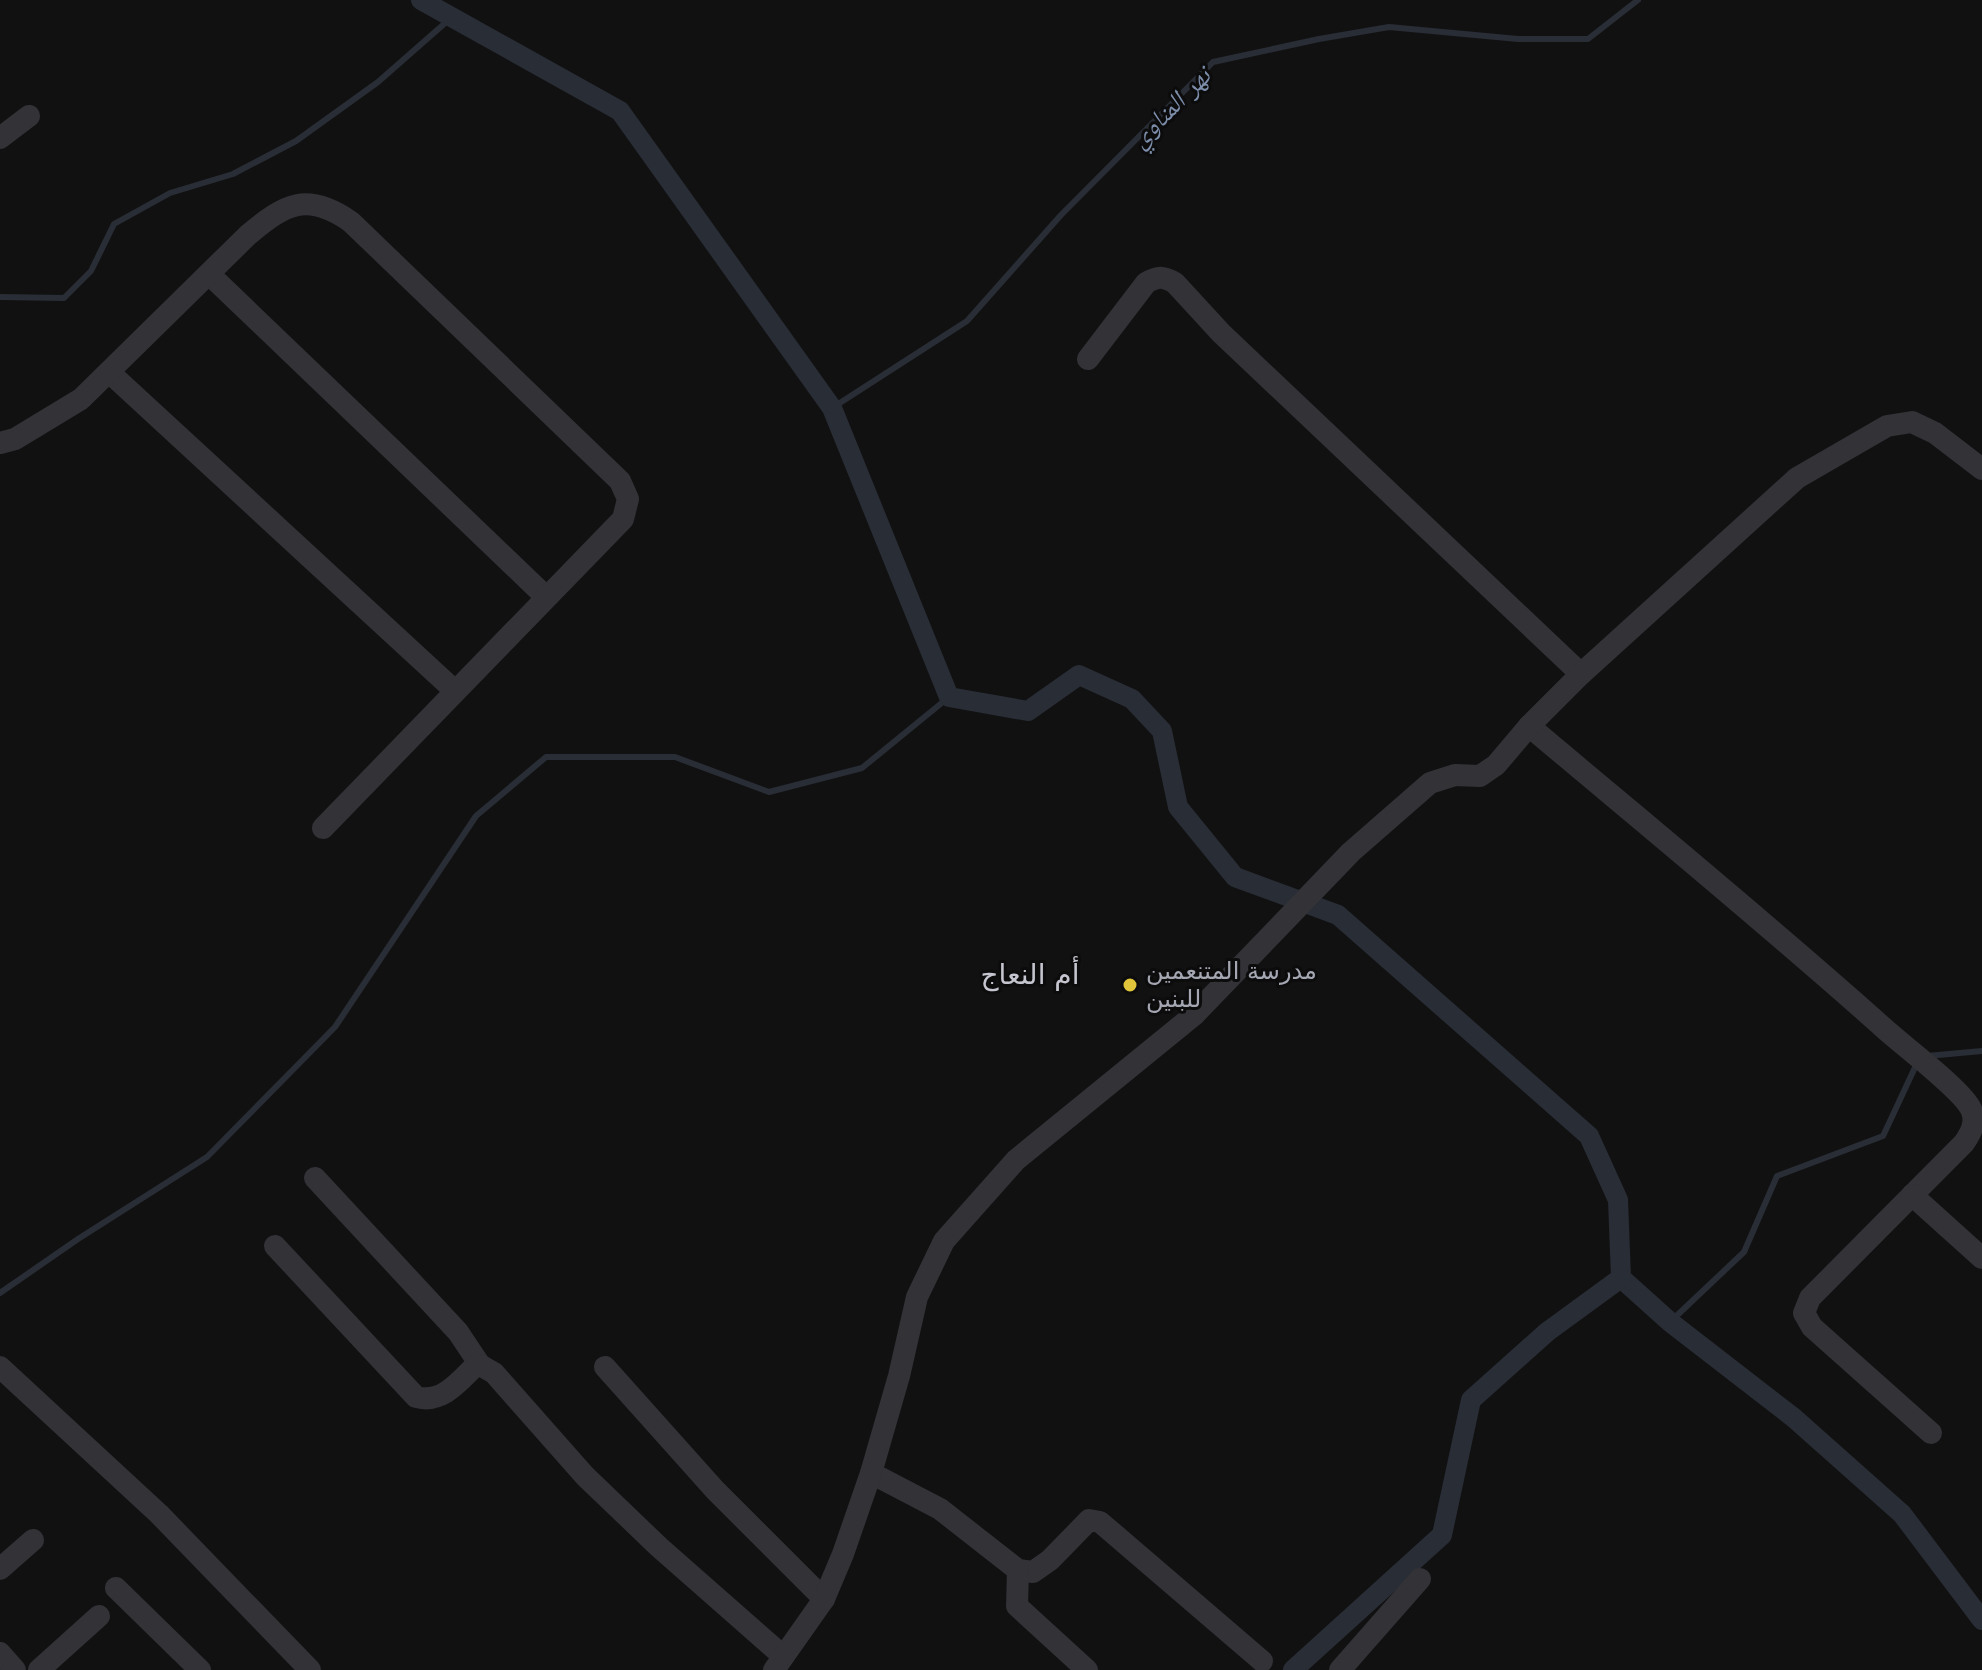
<svg xmlns="http://www.w3.org/2000/svg" width="1982" height="1670" font-family="'DejaVu Sans','Noto Naskh Arabic',sans-serif">
<style>
.lines{fill:none;stroke-linecap:round;stroke-linejoin:round}
.stream{stroke:#292d35;stroke-width:6}
.canal{stroke:#292d35;stroke-width:20}
.street{stroke:#323237;stroke-width:22}
.poi-dot{fill:#e1c53a;stroke:#0c0c0d;stroke-width:3}
.labels{text-anchor:middle;dominant-baseline:central;stroke-width:6;stroke-linejoin:round;paint-order:stroke}
.poi-label{font-size:24px;fill:#a4a6b2;stroke:#0c0c0d;text-anchor:start}
.water-label{font-size:26px;font-style:italic;fill:#7d8eab;stroke:#0c0c0d}
.quarter-label{font-size:28px;fill:#c4c5ce;stroke:#0c0c0d}
</style>
<rect width="100%" height="100%" fill="#111112"/>
<g class="lines">
<!-- stream -->
<g class="stream">
<polyline points="0,297 64,298 91,271 114,224 170,193 233,174 296,141 378,82 452,17"/>
<polyline points="832,408 967,321 1061,215 1213,62 1319,39 1389,27 1518,39 1588,39 1638,0"/>
<polyline points="1927,1056 1982,1051"/>
<polyline points="0,1293 78,1239 207,1157 335,1027 476,816 546,757 675,757 769,792 862,768 949,697"/>
<polyline points="1670,1322 1744,1252 1777,1176 1883,1136 1918,1061"/>
</g>
<!-- canal -->
<g class="canal">
<polyline points="421,0 620,111 832,408 949,697 1028,711 1079,675 1132,699 1162,731 1178,807 1235,877 1338,915 1589,1136 1618,1200 1621,1278 1670,1322 1794,1418 1902,1514 1982,1620"/>
<polyline points="1293,1670 1442,1535 1471,1400 1547,1332 1621,1278"/>
</g>
<!-- street -->
<g class="street">
<polyline points="0,138 29,116"/>
<polyline points="209,274 546,597"/>
<path d="M1088 359 1146 283C1158 276 1163 276 1175 283L1221 333 1581 674"/>
<polyline points="109,372 455,691"/>
<path d="M0 443 15 439 81 399 248 235C285 204 307 191 351 222L620 481 628 499 623 519 323 828"/>
<path d="M1529 726C1649 827 1770 926 1886 1030 1905 1047 1962 1090 1971 1109 1977 1122 1971 1133 1964 1143L1810 1298 1804 1313 1812 1327 1931 1433"/>
<polyline points="315,1178 458,1332 480,1365"/>
<polyline points="1912,1195 1982,1258"/>
<path d="M275 1246 416 1397C441 1404 458 1383 475 1366L480 1365 494 1373 585 1476 659 1547 783 1656"/>
<polyline points="0,1367 159,1514 310,1670"/>
<polyline points="605,1367 715,1490 824,1599"/>
<polyline points="871,1473 940,1509 1018,1570 1033,1572 1050,1560 1089,1520 1100,1522 1262,1661"/>
<polyline points="0,1569 33,1540"/>
<polyline points="1018,1570 1017,1606 1087,1670"/>
<polyline points="116,1588 200,1670"/>
<polyline points="0,1653 15,1670"/>
<polyline points="39,1670 99,1616"/>
<polyline points="774,1670 824,1599 843,1554 871,1473 899,1376 917,1297 944,1241 1016,1160 1194,1015 1351,852 1430,783 1455,775 1480,776 1496,765 1529,726 1581,674 1797,478 1887,426 1912,422 1935,433 1982,469"/>
<polyline points="1340,1670 1420,1579"/>
</g>
</g>
<!-- markers -->
<circle class="poi-dot" cx="1130" cy="985" r="8"/>
<g class="labels">
<!-- poi labels -->
<g class="poi-label">
<text x="1146" y="971">مدرسة المتنعمين<tspan x="1146" dy="28">للبنين</tspan></text>
</g>
<!-- water labels -->
<g class="water-label">
<text transform="translate(1170 107) rotate(-45)">نهر المناوي</text>
</g>
<!-- quarter labels -->
<g class="quarter-label">
<text x="1030" y="974">أم النعاج</text>
</g>
</g>
</svg>
